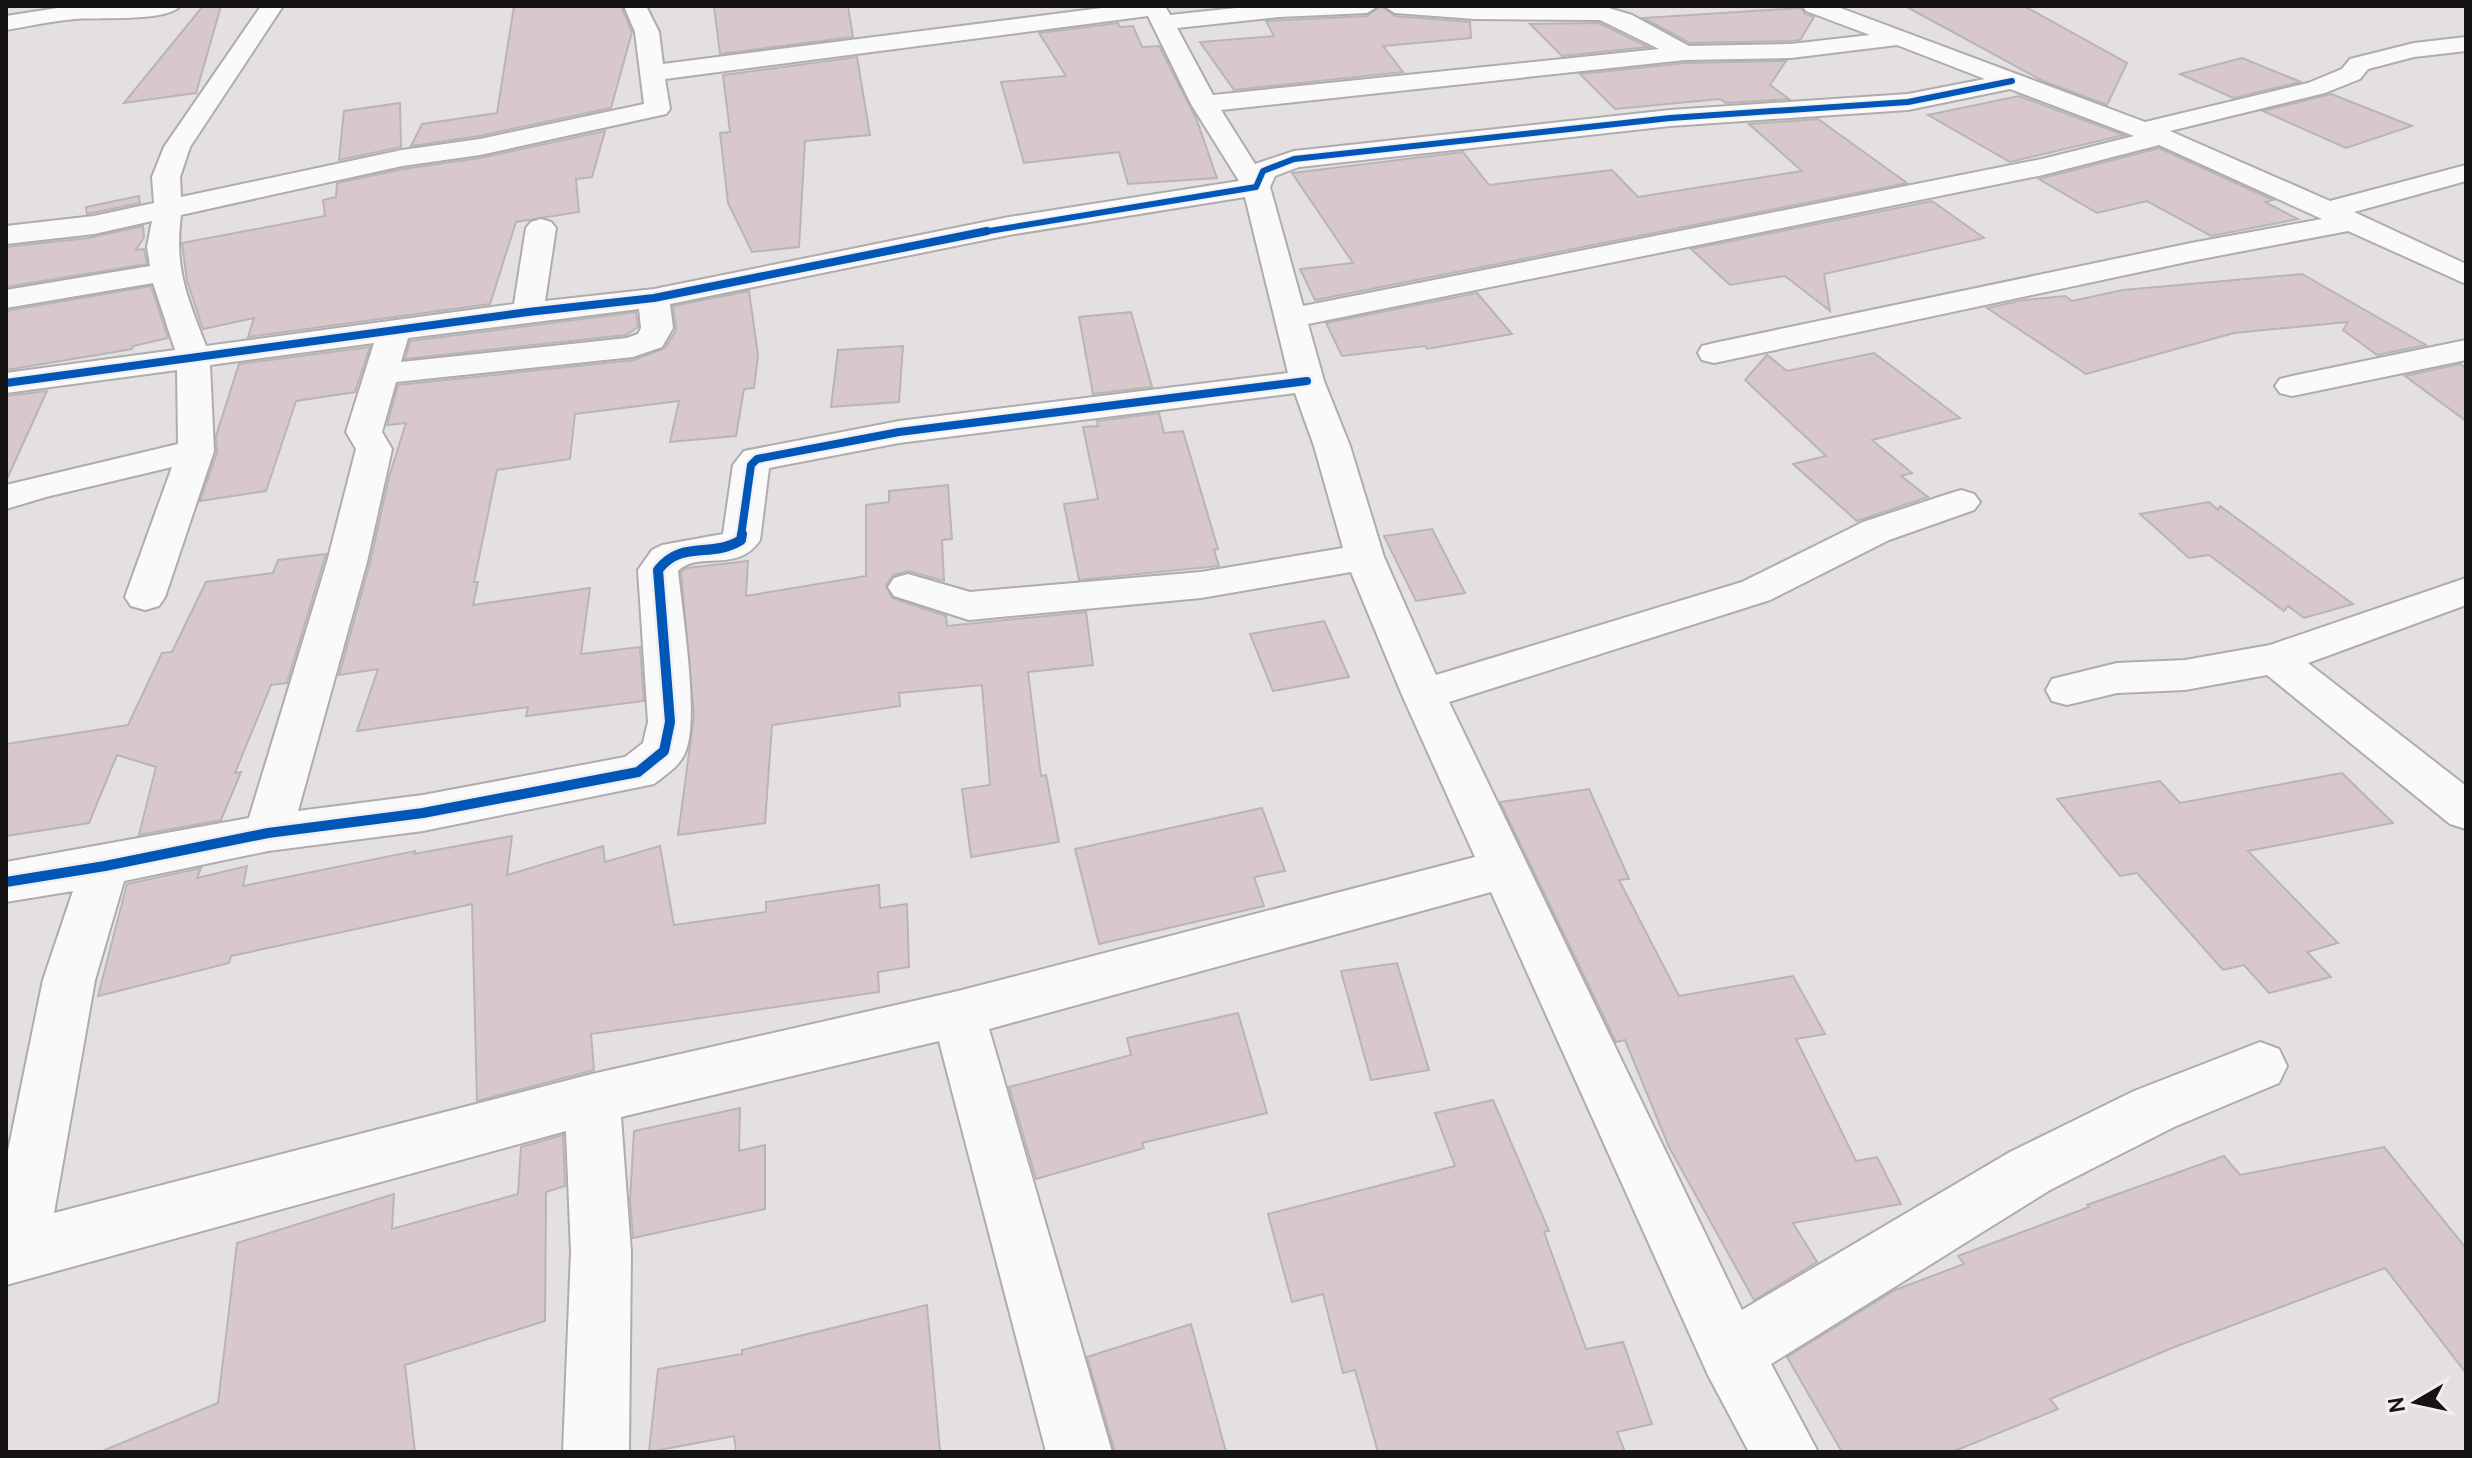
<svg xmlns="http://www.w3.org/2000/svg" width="2472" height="1458" font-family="Cabin,sans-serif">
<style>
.building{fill:#d9c8cb;stroke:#b7b5b5;stroke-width:2}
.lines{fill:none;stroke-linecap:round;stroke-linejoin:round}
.street-casing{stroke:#aeacac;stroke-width:4}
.street{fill:#fbfafa;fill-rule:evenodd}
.cycleway-far2-casing{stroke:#f2edee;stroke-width:9}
.cycleway-far1-casing{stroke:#f2edee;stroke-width:12}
.cycleway-casing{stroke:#f2edee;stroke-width:15}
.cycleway-far2{stroke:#0057b8;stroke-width:6}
.cycleway-far1{stroke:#0057b8;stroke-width:8}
.cycleway{stroke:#0057b8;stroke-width:10}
</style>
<rect width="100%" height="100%" fill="#e4e0e1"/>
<!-- building -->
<g class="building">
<polygon points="203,6 221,6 196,93 124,103"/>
<polygon points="514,6 621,6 632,32 611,108 479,136 411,146 422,124 497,113"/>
<polygon points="714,6 848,6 853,37 720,54"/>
<polygon points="1381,6 1395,16 1470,22 1471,38 1383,46 1403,72 1234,90 1200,42 1274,36 1266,21 1367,16"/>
<polygon points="1905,6 2024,6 2127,63 2107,105 2043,81"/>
<polygon points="1801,8 1805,14 1814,17 1800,40 1791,41 1690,43 1643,18"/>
<polygon points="1118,23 1120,27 1133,26 1142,47 1159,46 1196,118 1217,178 1128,184 1119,152 1024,163 1001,82 1066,76 1039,33"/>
<polygon points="1599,23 1648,47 1562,56 1530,24"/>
<polygon points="857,57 870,135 805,141 799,247 752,252 728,203 720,133 730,132 723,75"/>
<polygon points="2242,58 2301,82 2233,98 2180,74"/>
<polygon points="1786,61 1770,85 1789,99 1726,103 1720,99 1615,109 1580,74 1685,63"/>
<polygon points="2331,94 2412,126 2346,148 2263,111"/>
<polygon points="2019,96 2124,135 2010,162 1928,115"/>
<polygon points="400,103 401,147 339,160 344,111"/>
<polygon points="1818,119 1907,183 1315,300 1300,269 1353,263 1292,173 1463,152 1489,185 1612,170 1638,197 1802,171 1749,124"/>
<polygon points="605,131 592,177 576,179 579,212 516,222 490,304 248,337 254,318 203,329 187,281 182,243 325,216 323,200 336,197 337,183 403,169 480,158"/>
<polygon points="2159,148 2273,200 2265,202 2298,219 2211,236 2147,201 2097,213 2039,179"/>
<polygon points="139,196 140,203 87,214 86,207"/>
<polygon points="1932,201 1984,238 1824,274 1830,311 1785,276 1730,285 1691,249"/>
<polygon points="143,226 144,237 136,250 144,249 147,264 6,287 6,247 88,238"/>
<polygon points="2302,274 2426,345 2377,355 2343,330 2348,322 2234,333 2086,374 1987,308 2024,300 2065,296 2072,301 2123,290"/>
<polygon points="151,286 168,338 133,346 132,349 6,370 6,311"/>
<polygon points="749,291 758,355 754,388 744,389 736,436 670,442 679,401 575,414 570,459 497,470 474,582 478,582 473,605 590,588 581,654 640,647 644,701 526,716 528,707 357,731 378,669 339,675 370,563 389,477 406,423 387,425 398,385 634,360 665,348 676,330 673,306"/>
<polygon points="1477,293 1512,334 1427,349 1425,346 1342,356 1326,323"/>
<polygon points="636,312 638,327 626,335 405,359 410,341"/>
<polygon points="1131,312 1152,387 1093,394 1079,317"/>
<polygon points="903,346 899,402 831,407 838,350"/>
<polygon points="370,347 355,392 296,401 266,491 200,501 217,452 216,436 239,364"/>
<polygon points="1874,353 1960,418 1872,440 1912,473 1901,476 1928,497 1857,521 1793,464 1826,456 1745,380 1767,355 1787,371"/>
<polygon points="2460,364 2466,368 2466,421 2405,376"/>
<polygon points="47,391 6,481 6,396"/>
<polygon points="1159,413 1164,433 1183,431 1218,549 1214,550 1219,566 1079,580 1064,504 1098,499 1083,427 1098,426 1097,421"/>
<polygon points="948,485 952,539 942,540 944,581 909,571 893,575 886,585 892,598 946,616 947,626 1086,612 1093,665 1028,672 1041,776 1046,775 1059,842 971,857 962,789 990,785 982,685 899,693 900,706 772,725 765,823 678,835 694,716 681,572 687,568 748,561 746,596 866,576 866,505 889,502 889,491"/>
<polygon points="2209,502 2218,510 2220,506 2353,604 2304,618 2288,606 2284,611 2209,555 2189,558 2140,514"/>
<polygon points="1432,529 1465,593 1416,601 1384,536"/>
<polygon points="326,554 287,683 271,685 235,773 241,772 221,820 139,835 156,767 117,755 89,823 6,836 6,744 128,725 162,653 172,652 206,582 273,573 278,560"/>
<polygon points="1324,621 1349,677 1273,691 1250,634"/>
<polygon points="2342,773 2393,823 2248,851 2338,943 2307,952 2331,977 2269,993 2244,965 2223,970 2137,873 2120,876 2057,799 2160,781 2180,803"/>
<polygon points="1589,789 1629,879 1619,880 1679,996 1793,976 1825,1034 1796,1039 1856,1161 1877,1157 1901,1204 1793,1223 1817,1262 1754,1300 1669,1147 1625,1040 1616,1042 1500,802"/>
<polygon points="1262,808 1285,871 1254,877 1264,906 1099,944 1075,849"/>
<polygon points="512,836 507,875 603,846 605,862 660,846 674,925 766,912 766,902 879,885 880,908 907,904 909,967 878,972 879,992 591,1034 594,1070 477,1101 472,904 231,956 229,963 98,996 127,884 201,868 197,878 247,866 243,886 415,851 414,854"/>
<polygon points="1397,963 1429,1070 1371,1080 1341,971"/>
<polygon points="1238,1013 1267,1113 1142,1143 1144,1148 1036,1179 1009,1087 1131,1055 1127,1038"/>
<polygon points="1493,1100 1549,1231 1544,1232 1586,1349 1623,1342 1652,1424 1617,1432 1625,1452 1378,1452 1355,1370 1343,1373 1323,1294 1292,1302 1268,1214 1455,1166 1435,1113"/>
<polygon points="740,1108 739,1151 765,1145 765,1209 633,1238 630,1200 634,1131"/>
<polygon points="563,1135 565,1186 546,1192 545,1321 405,1365 415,1452 100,1452 218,1403 237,1243 394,1194 392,1229 518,1194 521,1147"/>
<polygon points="2384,1147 2466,1248 2466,1373 2385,1268 2172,1348 2050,1399 2058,1409 1952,1452 1842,1452 1787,1357 1895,1290 1964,1264 1958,1256 2089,1207 2087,1205 2224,1156 2240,1175"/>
<polygon points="927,1305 940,1452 736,1452 734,1436 649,1452 658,1369 742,1354 742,1350"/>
<polygon points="1191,1324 1226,1452 1115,1452 1087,1357"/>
</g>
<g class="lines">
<!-- street casing -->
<g class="street-casing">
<g id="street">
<path d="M71 6H180C167 22 97 17 75 19 52 21 29 26 6 30V16Z"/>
<path d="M261 6H283L190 147 180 177 181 197 402 150 480 139 644 104 635 32 624 6H646L659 32 663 64 1117 6H1165L1170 15 1255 6H1378L1367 13 1279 17 1177 28 1213 95 1659 49 1600 20 1474 19 1395 13 1384 6H1602L1632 15 1689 46 1791 44 1870 35 1806 11 1803 6H1835L2145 122 2308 83 2342 69 2350 59 2414 43 2466 37V51L2414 57 2368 69 2360 79 2325 93 2170 131 2330 201 2466 165V181L2354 212 2466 264V284L2348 231 2191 261 1714 363 1702 360 1698 353 1702 346 1714 343 2191 243 2322 219 2159 145 2043 175 1308 324 1324 381 1350 446 1384 557 1436 675 1742 582 1863 522 1948 494 1961 490 1974 494 1980 502 1974 510 1889 540 1770 600 1449 702 1742 1310 2010 1152 2134 1091 2260 1042 2279 1049 2287 1066 2279 1083 2174 1127 2050 1190 1771 1364 1818 1452H1749L1708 1375 1491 892 989 1029 1112 1452H1046L939 1041 621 1117 631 1252 629 1452H563L571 1252 566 1131 6 1285V1161L43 980 73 891 6 902V862L249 818 327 562 356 449 346 432 374 343 210 365 214 451 165 597 159 606 145 610 131 606 125 597 172 467 46 497 6 509V485L178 444 177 370 6 393V373L175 350 153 283 6 308V290L150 266 147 247 152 221 94 234 6 244V226L94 216 154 203 152 177 164 147ZM1148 16 1191 104 1239 181 1009 217 654 289 545 301 556 228 551 222 541 219 531 222 526 228 514 304 206 346C187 296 174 269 181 215L402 166 480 155 666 114 670 109 665 79ZM1897 45 1985 79 1908 94 1670 110 1294 151 1255 164 1221 110 1685 60 1791 58ZM2010 89 2134 136 2042 159 1303 306 1270 187 1275 176 1299 167 1670 126 1908 110ZM1245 197 1288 373 899 421 744 451 733 465 723 534 662 545 652 550 638 570 648 722 643 743 625 757 423 795 298 811 367 562 392 449 382 432 396 382 633 357 662 347 673 328 670 304 1009 235ZM639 309 641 328 638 334 627 338 401 362 408 338ZM1295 393 1314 446 1343 548 1201 572 970 592 908 574 894 578 888 587 894 596 969 620 1201 598 1351 572 1402 695 1475 857 958 991 592 1074 54 1213 95 980 124 881 268 851 423 831 654 784C665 775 679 767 685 753 700 720 682 612 678 571 699 550 738 574 760 540L769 468 899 443Z"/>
<polygon points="2466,340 2466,360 2292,396 2280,393 2275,386 2280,379 2292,376"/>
<polygon points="2466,578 2466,605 2308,663 2466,786 2466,829 2450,824 2267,675 2185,690 2117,693 2067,705 2052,701 2046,690 2052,679 2117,663 2185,660 2270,645"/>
</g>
</g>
<!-- street -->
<use href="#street" class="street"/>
<!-- cycleway-far2 casing -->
<g class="cycleway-far2-casing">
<polyline id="cycleway-far2" points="977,233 1256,187 1263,171 1294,159 1670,118 1908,102 2012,81"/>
</g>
<!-- cycleway-far1 casing -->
<g class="cycleway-far1-casing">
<g id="cycleway-far1">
<polyline points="6,383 528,312 654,298 987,231"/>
<polyline points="741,536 751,465 757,459 899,432 1307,381"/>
</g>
</g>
<!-- cycleway casing -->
<g class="cycleway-casing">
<path id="cycleway" d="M6 882 105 866 268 833 423 813 638 772 664 751 670 722 658 570C682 539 711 559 741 540L742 534"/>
</g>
<!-- cycleway-far2 -->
<use href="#cycleway-far2" class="cycleway-far2"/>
<!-- cycleway-far1 -->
<use href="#cycleway-far1" class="cycleway-far1"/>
<!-- cycleway -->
<use href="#cycleway" class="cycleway"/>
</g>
<!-- border -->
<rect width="2472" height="1458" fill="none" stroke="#151314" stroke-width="16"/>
<!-- north arrow -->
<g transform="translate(2416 1402) rotate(261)" stroke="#f2edee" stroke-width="6" paint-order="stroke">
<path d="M0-6L14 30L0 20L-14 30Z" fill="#151314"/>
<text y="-12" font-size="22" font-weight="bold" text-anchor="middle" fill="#151314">N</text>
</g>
</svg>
